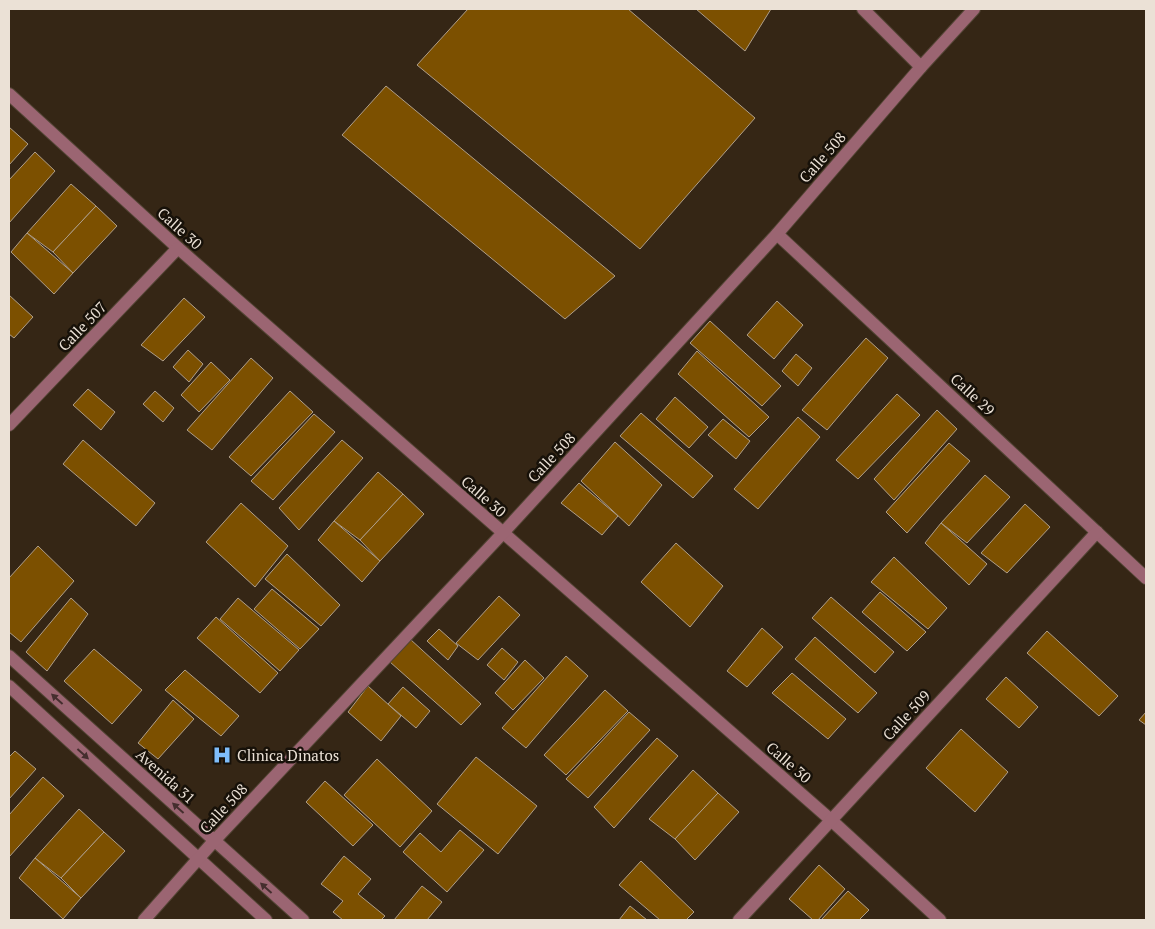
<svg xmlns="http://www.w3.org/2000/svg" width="1155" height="929" font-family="'PT Serif',serif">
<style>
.building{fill:#7c5000;stroke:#af9e89}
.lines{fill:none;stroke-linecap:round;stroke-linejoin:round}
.minor-casing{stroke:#524434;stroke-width:14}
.minor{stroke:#9b6572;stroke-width:12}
.oneway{fill:#452e2e}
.labels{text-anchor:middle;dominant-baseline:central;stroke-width:5;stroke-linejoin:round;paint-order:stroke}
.street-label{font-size:15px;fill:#ebe1d6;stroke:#171109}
.poi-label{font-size:15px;fill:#ebe1d6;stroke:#171109;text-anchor:start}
</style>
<rect width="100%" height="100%" fill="#352615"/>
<!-- building -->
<g class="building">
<polygon points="468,9 628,9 755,118 640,249 417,65"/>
<polygon points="696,9 771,9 745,51"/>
<polygon points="386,86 615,276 565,319 342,135"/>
<polygon points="9,127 28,144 9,165"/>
<polygon points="35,152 55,171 9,223 9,180"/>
<polygon points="71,184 96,206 53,252 27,233"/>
<polygon points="96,206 117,226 73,273 53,252"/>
<polygon points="27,233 73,273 54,294 11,252"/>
<polygon points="9,295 33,317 14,338 9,334"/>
<polygon points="184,298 205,317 163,361 141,345"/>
<polygon points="777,301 803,325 774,359 747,335"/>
<polygon points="710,321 781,386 762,406 690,343"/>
<polygon points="866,338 888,358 827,430 802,410"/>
<polygon points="188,350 203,364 189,382 173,367"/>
<polygon points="697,351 769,417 749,437 678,374"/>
<polygon points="796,354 812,368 798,386 782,371"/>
<polygon points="251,358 273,378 212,450 187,430"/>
<polygon points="211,362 230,380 199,412 181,395"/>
<polygon points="88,389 115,412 101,430 73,405"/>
<polygon points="155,391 174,408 163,422 143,404"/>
<polygon points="290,391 313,412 251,476 229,457"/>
<polygon points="897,394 920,415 858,479 836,460"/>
<polygon points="675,397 708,427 689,448 656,419"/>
<polygon points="937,410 957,429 894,500 874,479"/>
<polygon points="641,413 713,476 693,498 620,436"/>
<polygon points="314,414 335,432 273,500 251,481"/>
<polygon points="798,417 820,437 758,509 734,489"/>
<polygon points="723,419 750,441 736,459 708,435"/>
<polygon points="83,440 155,503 136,526 63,464"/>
<polygon points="342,440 363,458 299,530 279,508"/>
<polygon points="615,442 662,485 629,526 581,481"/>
<polygon points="949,443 970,461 907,533 886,512"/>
<polygon points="378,472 403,494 360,540 334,521"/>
<polygon points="985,475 1010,497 967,543 941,523"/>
<polygon points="579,483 618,516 602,535 561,503"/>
<polygon points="403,494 424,514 380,561 360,540"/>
<polygon points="241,503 288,546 255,587 206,542"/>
<polygon points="1025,504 1050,527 1007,573 981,553"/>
<polygon points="334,521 380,561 362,582 318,540"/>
<polygon points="941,523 987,564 969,585 925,543"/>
<polygon points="676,543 723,586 690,627 641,582"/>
<polygon points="38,546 74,581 21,642 9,632 9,578"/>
<polygon points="287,554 340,605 321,626 265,579"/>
<polygon points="894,557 947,608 928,629 871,582"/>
<polygon points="272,589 319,629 300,649 254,609"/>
<polygon points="880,592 926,632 907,651 862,612"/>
<polygon points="499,596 520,615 478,660 456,643"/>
<polygon points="831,597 894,652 875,673 812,618"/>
<polygon points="71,598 88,614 47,671 26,652"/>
<polygon points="238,598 299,650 280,671 220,619"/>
<polygon points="216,617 278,673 260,693 197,638"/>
<polygon points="762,628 783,647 747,687 727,671"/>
<polygon points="439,629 458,646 448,660 427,641"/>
<polygon points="1047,631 1118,696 1099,716 1027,653"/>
<polygon points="815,637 877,693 858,713 795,659"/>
<polygon points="410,639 481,704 461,725 390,662"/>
<polygon points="502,648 518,662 504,680 487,665"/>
<polygon points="94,649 142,690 112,724 64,681"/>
<polygon points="566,656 588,676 526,748 502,728"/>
<polygon points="525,660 544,678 513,710 495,693"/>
<polygon points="185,670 239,716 221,736 165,690"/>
<polygon points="792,673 846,719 828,739 772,693"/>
<polygon points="1006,677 1038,707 1019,728 986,699"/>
<polygon points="368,686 401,716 381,741 348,712"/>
<polygon points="403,687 430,711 416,728 388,704"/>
<polygon points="605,690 628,711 566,775 544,755"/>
<polygon points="173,700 194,719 158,759 138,743"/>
<polygon points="629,712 650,730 588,798 566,779"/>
<polygon points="1146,712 1146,725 1139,720"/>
<polygon points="961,729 1008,772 975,812 926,768"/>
<polygon points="657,738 678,756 614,828 594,807"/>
<polygon points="15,751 36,769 9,799 9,757"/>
<polygon points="476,757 537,806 498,854 437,804"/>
<polygon points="377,759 432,811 400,847 344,795"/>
<polygon points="693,770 718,793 675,839 649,819"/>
<polygon points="43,777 64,796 9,857 9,815"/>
<polygon points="325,781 373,825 353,846 306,802"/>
<polygon points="718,793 739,812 695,860 675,839"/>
<polygon points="79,809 104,832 61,878 35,858"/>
<polygon points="460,830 484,850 447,892 403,852 420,833 441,852"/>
<polygon points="104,832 125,851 81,898 61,878"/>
<polygon points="344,856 371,879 358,894 385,916 381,920 343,920 333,912 343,901 321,884"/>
<polygon points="35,858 81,898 63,919 19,878"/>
<polygon points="641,861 694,912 686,920 660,920 619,885"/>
<polygon points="819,865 845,889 818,920 813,920 789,899"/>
<polygon points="422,886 442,902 427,920 394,920"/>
<polygon points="848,891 869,910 859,920 821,920"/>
<polygon points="630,906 647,920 619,920"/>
</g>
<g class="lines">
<!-- minor casing -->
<g class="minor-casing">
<g id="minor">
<polyline points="863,9 921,67"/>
<polyline points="9,94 178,248 831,820 940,920"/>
<polyline points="777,234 1146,578"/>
<polyline points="9,425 178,248"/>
<polyline points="9,656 303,920"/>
<polyline points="9,686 266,920"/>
<polyline points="144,920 214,841 502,534 777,234 921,67 974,9"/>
<polyline points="739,920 1097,532"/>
</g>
</g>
<!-- minor -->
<use href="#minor" class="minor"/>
</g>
<!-- one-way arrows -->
<defs><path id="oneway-solid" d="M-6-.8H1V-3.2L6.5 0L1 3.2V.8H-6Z" transform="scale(1.25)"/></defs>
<g class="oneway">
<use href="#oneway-solid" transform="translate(57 699) rotate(-138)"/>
<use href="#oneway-solid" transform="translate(83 754) rotate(42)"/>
<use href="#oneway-solid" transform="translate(178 808) rotate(-138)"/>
<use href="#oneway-solid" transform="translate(266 888) rotate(-138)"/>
</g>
<!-- icons -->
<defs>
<g id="hospital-bare" transform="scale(1.5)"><path d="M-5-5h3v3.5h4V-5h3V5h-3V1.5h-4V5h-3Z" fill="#7fbdfa" stroke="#171109" stroke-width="2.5" paint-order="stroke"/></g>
</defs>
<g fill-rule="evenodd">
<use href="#hospital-bare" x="222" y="755"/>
</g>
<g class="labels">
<!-- street labels -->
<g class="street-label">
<text transform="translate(822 157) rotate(-49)">Calle 508</text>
<text transform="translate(180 228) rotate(42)">Calle 30</text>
<text transform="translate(82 326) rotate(-46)">Calle 507</text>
<text transform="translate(973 394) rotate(43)">Calle 29</text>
<text transform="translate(551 457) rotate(-47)">Calle 508</text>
<text transform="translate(484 496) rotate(41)">Calle 30</text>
<text transform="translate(906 715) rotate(-47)">Calle 509</text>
<text transform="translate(789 762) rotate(41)">Calle 30</text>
<text transform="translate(166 776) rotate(42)">Avenida 31</text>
<text transform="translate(223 808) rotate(-47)">Calle 508</text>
</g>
<!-- poi labels -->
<g class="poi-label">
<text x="237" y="755">Clinica Dinatos</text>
</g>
</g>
<!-- border -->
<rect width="1155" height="929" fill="none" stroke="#ebe1d6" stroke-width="20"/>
</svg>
